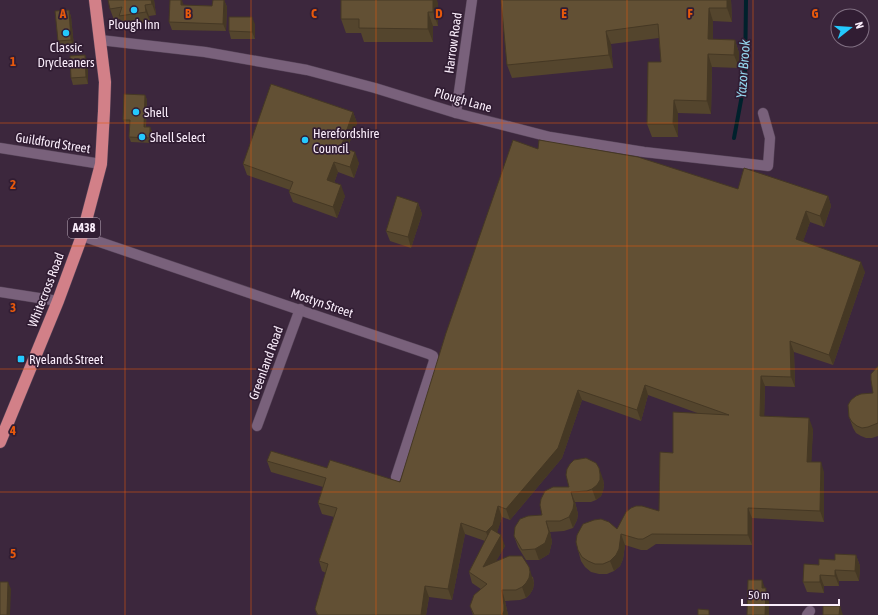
<svg xmlns="http://www.w3.org/2000/svg" width="878" height="615" font-family="'Asap Condensed',sans-serif">
<style>
.lines{fill:none;stroke-linecap:round;stroke-linejoin:round}
.stream{stroke:#00212c;stroke-width:4}
.minor-casing{stroke:#564458;stroke-width:11}
.trunk-casing{stroke:#564458;stroke-width:13}
.minor{stroke:#79617b;stroke-width:10}
.trunk{stroke:#d28088;stroke-width:12}
.wall{fill:#54452d}
.shaded-wall{fill:#453824}
.building{fill:#625034;stroke:#453824}
.grid{fill:none;stroke:#e8590c;stroke-width:1;stroke-opacity:0.55}
.poi-dot{fill:#24c9fe;stroke:#311d33;stroke-width:1.5}
.labels{text-anchor:middle;dominant-baseline:central;stroke-width:3.5;stroke-linejoin:round;paint-order:stroke}
.shield{fill:#311d33;stroke:#beafbf;stroke-width:1}
.shield-label{font-size:12px;font-weight:bold;fill:#faedfb}
.poi-label{font-size:13px;fill:#faedfb;stroke:#311d33;text-anchor:start}
.street-label{font-size:13px;fill:#faedfb;stroke:#311d33}
.water-label{font-size:14px;font-style:italic;fill:#94d7ef;stroke:#311d33}
.grid-label{font-size:13px;text-anchor:middle;font-weight:bold;fill:#e8590c;stroke:#311d33;stroke-width:3.5;stroke-linejoin:round;paint-order:stroke}
</style>
<rect width="100%" height="100%" fill="#3c273d"/>
<g class="lines">
<!-- stream -->
<polyline class="stream" points="734,138 745,79 746,0"/>
<!-- minor casing -->
<g class="minor-casing">
<g id="minor">
<polyline points="100,40 205,52 307,70 375,88 456,113 550,137 644,152 768,166 770,138 763,113"/>
<polyline points="456,113 472,0"/>
<polyline points="0,148 101,164"/>
<polyline points="82,236 429,354 433,356 434,361 396,477"/>
<polyline points="0,292 58,301"/>
<polyline points="257,426 300,309"/>
<polyline points="807,615 810,611"/>
</g>
</g>
<!-- trunk casing -->
<g class="trunk-casing">
<polyline id="trunk" points="0,442 58,301 82,236 101,164 104,111 105,82 95,0"/>
</g>
<!-- minor -->
<use href="#minor" class="minor"/>
<!-- trunk -->
<use href="#trunk" class="trunk"/>
</g>
<!-- wall -->
<g class="wall">
<polygon points="154,0 156,15 149,16 150,22 123,26 120,19 114,20 110,9"/>
<polygon points="224,0 227,7 226,31 172,30 169,22 184,5 212,6"/>
<polygon points="501,0 731,0 732,22 713,21 713,39 735,40 739,53 739,68 712,67 711,114 678,113 678,137 652,137 647,124 661,62 659,38 611,44 613,68 512,78 507,65"/>
<polygon points="438,3 438,26 433,26 433,42 364,42 361,33 346,33 341,19"/>
<polygon points="69,10 71,17 74,47 60,48 58,41"/>
<polygon points="255,24 255,39 231,39 229,31"/>
<polygon points="85,55 88,63 88,84 73,85 71,78"/>
<polygon points="145,95 147,100 146,127 150,127 152,132 152,143 131,142 129,137 130,124 125,124 123,120"/>
<polygon points="353,112 357,123 347,149 359,163 354,178 338,172 334,183 345,196 337,218 293,202 289,192 290,190 247,175 243,164"/>
<polygon points="538,149 738,189 828,196 831,206 824,227 810,222 803,241 865,272 833,365 794,352 795,387 765,386 764,417 813,429 811,462 824,472 824,522 752,518 752,545 656,544 647,550 641,550 625,545 623,559 620,566 614,571 607,574 599,574 591,572 585,567 581,561 578,550 617,529 659,511 673,453 700,414 648,395 641,421 582,400 562,458 510,520 502,517 497,532 505,546 496,561 533,577 534,583 533,589 530,594 526,598 520,600 505,601 508,615 473,615 470,606 481,589 472,583 469,572 485,541 465,534 452,600 429,597 426,615 317,615 315,609 326,573 322,571 319,561 334,517 322,514 318,503 323,487 271,472 267,461 327,468 400,482"/>
<polygon points="418,203 422,214 411,248 390,241 386,231"/>
<polygon points="878,366 878,436 872,438 866,438 861,436 856,433 853,428 849,417 873,393"/>
<polygon points="603,479 604,485 603,491 601,496 596,500 591,502 575,502 578,514 577,520 573,528 564,531 550,532 552,542 549,554 539,560 526,560 518,547 514,536 542,515 569,487"/>
<polygon points="856,555 860,566 859,581 839,581 839,586 824,586 824,593 807,592 803,582 819,565 835,560"/>
</g>
<!-- shaded-wall -->
<g class="shaded-wall">
<polygon points="151,0 154,0 156,15 152,4"/>
<polygon points="181,0 182,0 184,6 181,5"/>
<polygon points="224,0 227,7 226,31 223,24"/>
<polygon points="433,0 437,0 438,3 438,26 433,12"/>
<polygon points="727,0 731,0 732,22 727,8"/>
<polygon points="145,5 149,16 150,22 146,12"/>
<polygon points="709,8 713,21 713,52 708,39"/>
<polygon points="69,10 71,17 74,47 71,40"/>
<polygon points="428,12 433,26 433,42 428,29"/>
<polygon points="252,17 255,24 255,39 252,32"/>
<polygon points="606,31 611,44 613,68 609,55"/>
<polygon points="735,40 739,53 739,68 734,55"/>
<polygon points="708,54 712,67 711,114 707,101"/>
<polygon points="85,55 88,63 88,84 86,77"/>
<polygon points="145,95 147,100 145,132 144,127"/>
<polygon points="674,100 678,113 678,137 673,124"/>
<polygon points="353,112 357,123 344,157 341,147"/>
<polygon points="150,127 152,132 152,143 150,138"/>
<polygon points="355,152 359,163 354,178 350,167"/>
<polygon points="334,162 338,172 331,191 327,180"/>
<polygon points="341,185 345,196 337,218 333,207"/>
<polygon points="828,196 831,206 824,227 820,216"/>
<polygon points="418,203 422,214 411,248 408,237"/>
<polygon points="806,211 810,222 800,250 796,239"/>
<polygon points="861,262 865,272 833,365 829,355"/>
<polygon points="790,341 794,352 795,387 791,377"/>
<polygon points="761,376 765,386 764,427 760,416"/>
<polygon points="645,385 648,395 641,421 637,410"/>
<polygon points="578,390 582,400 562,458 510,520 506,509"/>
<polygon points="809,418 813,429 811,472 807,462"/>
<polygon points="821,462 824,472 824,522 820,511"/>
<polygon points="599,468 603,479 604,485 603,491 601,496 596,500 592,489"/>
<polygon points="571,492 575,502 578,514 577,520 573,528 569,517"/>
<polygon points="498,506 502,517 496,536 490,543 486,532"/>
<polygon points="748,508 752,518 752,545 748,535"/>
<polygon points="546,521 550,532 552,542 549,554 539,560 535,549"/>
<polygon points="461,523 465,534 452,600 448,589"/>
<polygon points="621,534 625,545 623,559 620,566 614,571 610,561"/>
<polygon points="501,535 505,546 487,577 483,567"/>
<polygon points="856,555 860,566 859,581 855,571"/>
<polygon points="529,567 534,583 533,589 530,594 526,598 522,587"/>
<polygon points="835,570 839,581 839,586 835,576"/>
<polygon points="820,575 824,586 824,593 820,582"/>
<polygon points="762,580 769,599 769,615 765,615 762,588"/>
<polygon points="8,582 11,589 10,615 7,615"/>
<polygon points="425,586 429,597 426,615 421,615"/>
<polygon points="502,590 505,601 508,615 502,615"/>
<polygon points="840,606 843,615 839,615"/>
</g>
<!-- building -->
<g class="building">
<polygon points="108,0 151,0 152,4 145,5 146,12 119,16 122,7 110,9"/>
<polygon points="170,0 181,0 181,5 212,6 213,0 224,0 223,24 169,22"/>
<polygon points="341,0 433,0 433,12 428,12 428,29 359,28 359,19 341,19"/>
<polygon points="501,0 727,0 727,8 709,8 708,39 735,40 734,55 708,54 707,101 674,100 673,124 647,124 648,62 661,62 658,24 606,31 609,55 507,65"/>
<polygon points="69,10 71,40 58,41 55,11"/>
<polygon points="229,17 252,17 252,32 229,31"/>
<polygon points="85,55 86,77 71,78 70,56"/>
<polygon points="271,84 353,112 341,147 355,152 350,167 334,162 327,180 341,185 333,207 289,192 293,182 243,164"/>
<polygon points="124,94 145,95 144,127 150,127 150,138 129,137 130,120 123,120"/>
<polygon points="513,140 538,149 539,140 638,157 738,189 744,168 828,196 820,216 806,211 796,239 861,262 829,355 790,341 791,377 761,376 760,416 809,418 807,462 821,462 820,511 748,508 748,535 652,534 643,539 638,539 621,534 619,549 616,555 610,561 603,564 595,564 588,561 582,557 578,550 576,542 577,535 583,524 594,520 601,519 609,522 617,529 626,512 631,508 636,506 642,506 659,511 660,452 673,453 673,412 729,415 645,385 637,410 578,390 558,448 506,509 498,506 493,525 486,532 461,523 448,589 425,586 421,615 318,615 315,609 328,564 319,561 337,508 318,503 326,478 267,461 271,451 327,468 330,460 400,482 446,333"/>
<polygon points="397,196 418,203 408,237 386,231"/>
<polygon points="878,366 878,423 868,427 862,428 857,426 852,422 849,417 848,405 851,400 856,396 861,394 873,393 871,380 871,374"/>
<polygon points="586,458 596,463 599,468 600,474 600,480 597,485 592,489 587,491 571,492 574,503 573,509 569,517 560,521 546,521 549,532 545,543 535,549 522,550 514,536 515,527 520,519 528,516 542,515 540,505 541,499 545,491 553,487 569,487 566,475 567,469 570,464 574,460"/>
<polygon points="491,529 501,535 483,567 509,556 522,556 529,567 530,572 529,578 526,583 522,587 516,590 502,590 504,605 504,611 502,615 474,615 470,606 474,595 487,584 469,572"/>
<polygon points="835,554 856,555 855,571 835,570 835,576 820,575 820,582 803,582 804,564 819,565 819,559 835,560"/>
<polygon points="748,580 762,580 762,588 766,588 765,615 747,615"/>
<polygon points="0,582 8,582 7,615 0,615"/>
<polygon points="823,606 840,606 839,615 823,615"/>
<polygon points="698,609 709,610 709,615 698,615"/>
</g>
<!-- grid -->
<path class="grid" d="M125 0V615M251 0V615M376 0V615M502 0V615M627 0V615M753 0V615M0 123H878M0 246H878M0 369H878M0 492H878"/>
<!-- markers -->
<g class="poi-dot">
<circle cx="134" cy="10" r="4"/>
<circle cx="66" cy="33" r="4"/>
<circle cx="136" cy="112" r="4"/>
<circle cx="142" cy="137" r="4"/>
<circle cx="305" cy="140" r="4"/>
<rect x="17" y="355" width="8" height="8" rx="2"/>
</g>
<g class="labels">
<!-- shield labels -->
<rect class="shield" x="68" y="218" width="32" height="20" rx="3"/>
<g class="shield-label">
<text x="84" y="228">A438</text>
</g>
<!-- poi labels -->
<g class="poi-label">
<text x="134" y="24" text-anchor="middle">Plough Inn</text>
<text x="66" y="47" text-anchor="middle">Classic<tspan x="66" dy="15">Drycleaners</tspan></text>
<text x="144" y="112">Shell</text>
<text x="313" y="133">Herefordshire<tspan x="313" dy="15">Council</tspan></text>
<text x="150" y="137">Shell Select</text>
<text x="29" y="359">Ryelands Street</text>
</g>
<!-- street labels -->
<g class="street-label">
<text transform="translate(453 43) rotate(-82)">Harrow Road</text>
<text transform="translate(463 100) rotate(16)">Plough Lane</text>
<text transform="translate(53 143) rotate(9)">Guildford Street</text>
<text transform="translate(46 290) rotate(-69)">Whitecross Road</text>
<text transform="translate(322 303) rotate(19)">Mostyn Street</text>
<text transform="translate(266 363) rotate(-70)">Greenland Road</text>
</g>
<!-- water labels -->
<g class="water-label">
<text transform="translate(743 69) rotate(-86)">Yazor Brook</text>
</g>
</g>
<g class="grid-label">
<text x="63" y="18">A</text>
<text x="188" y="18">B</text>
<text x="314" y="18">C</text>
<text x="439" y="18">D</text>
<text x="564" y="18">E</text>
<text x="690" y="18">F</text>
<text x="815" y="18">G</text>
<text x="13" y="66">1</text>
<text x="13" y="189">2</text>
<text x="13" y="312">3</text>
<text x="13" y="435">4</text>
<text x="13" y="558">5</text>
</g>
<!-- north arrow -->
<g transform="translate(850 28) rotate(73)"><circle r="19" fill="#311d33" stroke="#817083"/>
<path d="M0-3L7 15L0 10L-7 15Z" fill="#24c9fe"/>
<text y="-6" font-size="11" font-weight="bold" text-anchor="middle" fill="#faedfb">N</text>
</g>
<!-- scale -->
<path d="M742 599v6h97v-6" fill="none" stroke="#faedfb" stroke-width="2"/>
<text x="748" y="599" font-size="12" fill="#faedfb" stroke="#311d33" stroke-width="3" paint-order="stroke">50 m</text>
</svg>
